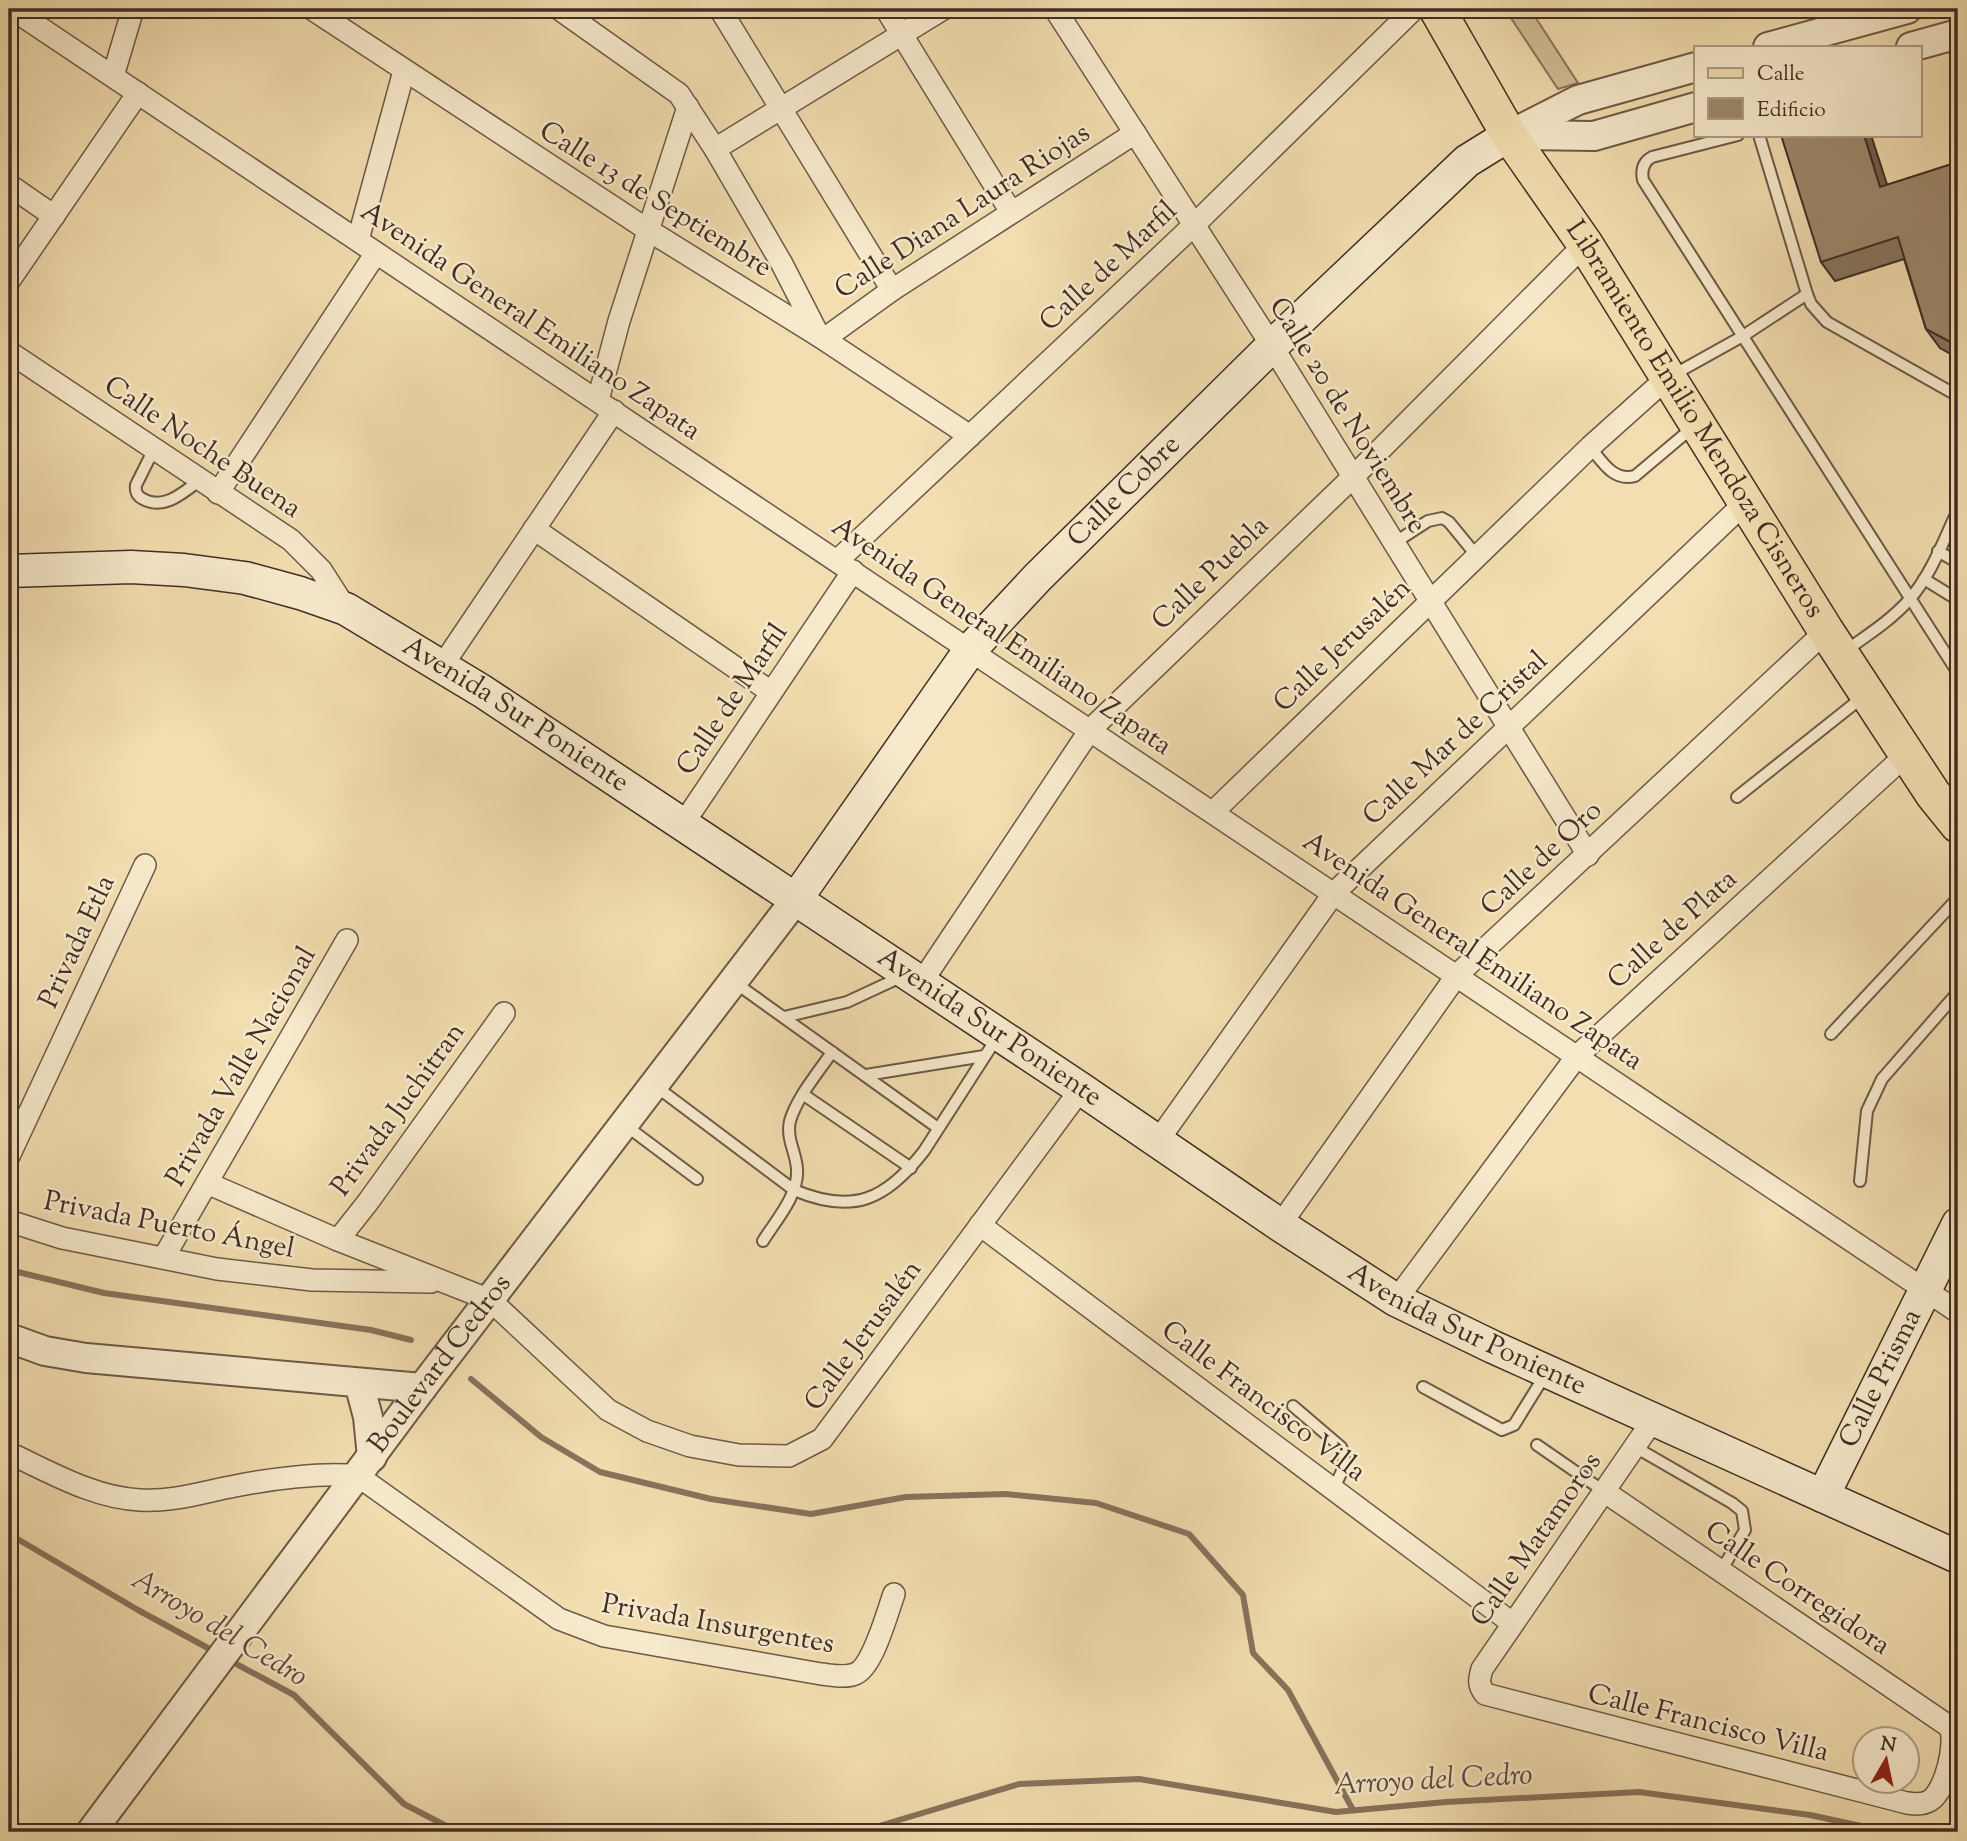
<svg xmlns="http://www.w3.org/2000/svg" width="1967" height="1841" font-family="'Sorts Mill Goudy',serif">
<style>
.green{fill:#d4c098;stroke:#8a765e;stroke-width:2}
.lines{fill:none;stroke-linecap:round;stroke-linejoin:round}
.stream{stroke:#87735c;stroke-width:6}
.service-casing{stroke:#6d5948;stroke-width:14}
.minor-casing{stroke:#6d5948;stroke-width:24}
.tertiary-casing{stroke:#6d5948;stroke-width:32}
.secondary-casing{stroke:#412d25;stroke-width:35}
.primary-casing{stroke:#412d25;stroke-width:38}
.service{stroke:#f7eacc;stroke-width:10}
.minor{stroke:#f7eacc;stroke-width:21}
.tertiary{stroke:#f7eacc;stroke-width:28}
.secondary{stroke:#f7eacc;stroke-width:32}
.primary{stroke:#f2deb0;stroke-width:35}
.wall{fill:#87765e;stroke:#412d25;stroke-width:2}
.shaded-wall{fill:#6e604c;stroke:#412d25;stroke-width:2}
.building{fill:#9d896d;stroke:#412d25;stroke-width:2}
.labels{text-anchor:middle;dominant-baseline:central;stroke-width:5;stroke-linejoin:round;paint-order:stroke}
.street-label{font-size:28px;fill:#412d25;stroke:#f7eacc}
.water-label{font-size:30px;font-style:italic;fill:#5e4a3c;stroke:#f7eacc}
</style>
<rect width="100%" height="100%" fill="#f2deb0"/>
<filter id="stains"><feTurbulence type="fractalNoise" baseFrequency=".00286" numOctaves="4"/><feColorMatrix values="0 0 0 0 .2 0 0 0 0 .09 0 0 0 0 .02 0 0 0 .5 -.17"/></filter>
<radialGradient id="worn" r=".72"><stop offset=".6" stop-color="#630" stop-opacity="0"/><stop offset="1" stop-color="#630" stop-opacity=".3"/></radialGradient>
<!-- green -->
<polygon class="green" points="1505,9 1530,9 1578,83 1558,89"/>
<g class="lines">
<!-- stream -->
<g class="stream">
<polyline points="9,1267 18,1272 104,1293 371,1330 411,1340"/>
<polyline points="471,1379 541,1437 600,1472 711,1499 811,1514 906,1497 1005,1494 1096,1503 1189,1534 1243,1595 1253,1653 1288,1690 1353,1810"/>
<polyline points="9,1534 138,1610 217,1653"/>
<polyline points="229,1660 294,1695 404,1804 458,1832"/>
<polyline points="859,1832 1019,1784 1139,1779 1336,1812 1446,1802 1639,1792 1810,1815 1889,1832"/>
</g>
<!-- service casing -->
<g class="service-casing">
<g id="service">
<path d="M1738 135 1652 157C1643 162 1641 170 1643 180L1958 673"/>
<polyline points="1759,135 1807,294 1811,304 1827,322 1958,396"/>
<polyline points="1673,375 1743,336 1807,294"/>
<path d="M1590 447C1602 461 1613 482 1635 476L1692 428"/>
<path d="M154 449 136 485C135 492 137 496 143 499 164 511 184 492 200 480"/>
<polyline points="1394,543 1428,521 1442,518 1449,522 1476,555"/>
<polyline points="1938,551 1958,563"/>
<polyline points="1924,579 1958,600"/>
<path d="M1844 652C1866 636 1890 621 1908 601 1931 576 1944 539 1958 510"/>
<polyline points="1737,797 1864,696"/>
<polyline points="734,982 938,1128"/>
<polyline points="784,1017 847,1002 903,976"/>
<polyline points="1831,1034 1958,898"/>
<polyline points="866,1075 984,1056"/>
<path d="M654 1085 794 1190C853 1215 886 1200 924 1151L998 1036"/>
<polyline points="804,1095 911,1168"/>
<polyline points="625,1125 697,1179"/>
<polyline points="1860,1181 1867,1111 1882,1079 1958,992"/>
<path d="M763 1241C776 1220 799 1195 797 1169 796 1152 786 1139 790 1121 797 1097 818 1073 832 1052"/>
<polyline points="1423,1387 1502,1430 1514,1425 1545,1375"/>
<path d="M1293 1406 1341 1447C1349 1462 1341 1474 1333 1489"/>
<polyline points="1537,1445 1605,1492"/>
<polyline points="1635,1447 1732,1503 1742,1511 1745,1530 1721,1571"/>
</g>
</g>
<!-- minor casing -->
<g class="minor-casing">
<g id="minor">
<polyline points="12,9 1958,1312"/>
<polyline points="312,9 648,230 819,336 970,436"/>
<polyline points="559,9 679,94 715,149 782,264 819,336"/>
<polyline points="720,9 892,290"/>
<polyline points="886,9 1011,212"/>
<polyline points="1055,9 1272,346 1588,855"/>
<polyline points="113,76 133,9"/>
<polyline points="715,149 943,9"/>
<polyline points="9,185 54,216"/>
<polyline points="358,240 404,71"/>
<polyline points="9,281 138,93"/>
<polyline points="824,339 892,290 1135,133"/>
<polyline points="9,352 291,540 321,570 346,609"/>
<polyline points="598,400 619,321 688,107"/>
<polyline points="218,493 376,253"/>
<polyline points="534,529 771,692"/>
<polyline points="837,561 1194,225 1414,9"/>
<polyline points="442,666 614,411"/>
<polyline points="1213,812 1590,447 1667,378"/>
<polyline points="683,824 853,571"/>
<polyline points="921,983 1090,730 1353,477 1585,244"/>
<polyline points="1157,1142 1334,893 1747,501"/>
<polyline points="9,1156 145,865"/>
<polyline points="207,1183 338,1240 490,1300 608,1410 647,1431 690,1446 739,1455 789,1456 822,1439 1081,1089"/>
<polyline points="9,1221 62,1238 217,1269 312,1280 431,1282"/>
<polyline points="980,1225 1512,1623"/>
<polyline points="1280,1225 1457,975 1826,631"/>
<polyline points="338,1240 368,1202 504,1013"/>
<polyline points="164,1257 347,940"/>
<polyline points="1396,1300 1577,1056 1907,754"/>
<path d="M9 1453C50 1472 94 1498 140 1500 173 1502 203 1492 235 1486 270 1479 323 1472 358 1476L559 1619 604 1636 821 1674C832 1675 845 1678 855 1674 873 1667 887 1613 894 1594"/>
<path d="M1605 1492 1950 1727C1957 1743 1945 1793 1929 1801 1922 1805 1914 1804 1907 1803L1485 1694C1478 1685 1479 1680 1482 1669L1653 1420"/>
</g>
</g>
<!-- tertiary casing -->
<g class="tertiary-casing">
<g id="tertiary">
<polyline points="1768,47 1907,9"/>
<polyline points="1911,47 1958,34"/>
<polyline points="1509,135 1578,100 1696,67"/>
<polyline points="1515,135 1594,136 1696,107"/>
<polyline points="9,1338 45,1351 86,1358 422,1388"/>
<polyline points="359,1383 368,1417 372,1457"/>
<path id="s1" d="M91 1832 422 1388 796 899"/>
</g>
</g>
<!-- secondary casing -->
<g class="secondary-casing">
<g id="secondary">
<path id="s2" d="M9 571 131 567 184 570 245 578 300 593 346 609 482 691 1081 1089 1280 1225 1396 1300 1493 1347 1958 1557"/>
<path id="s3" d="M796 899 970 650 1037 578 1272 346 1467 161 1509 135"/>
<path id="s4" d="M1823 1496 1958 1224"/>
</g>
</g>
<!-- primary casing -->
<g class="primary-casing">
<g id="primary">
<path id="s5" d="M1437 9 1509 135 1585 244 1826 631 1933 794 1958 825"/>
</g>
</g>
<!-- service -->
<use href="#service" class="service"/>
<!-- minor -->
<use href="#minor" class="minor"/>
<!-- tertiary -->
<use href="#tertiary" class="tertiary"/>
<!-- secondary -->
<use href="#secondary" class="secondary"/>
<!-- primary -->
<use href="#primary" class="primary"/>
</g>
<!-- wall -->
<polygon class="wall" points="1958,162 1958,358 1940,348 1926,329 1904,259 1835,281 1821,262 1887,185"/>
<!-- shaded-wall -->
<polygon class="shaded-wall" points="1864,135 1871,135 1894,206 1880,187"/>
<!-- building -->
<polygon class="building" points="1781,135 1864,135 1880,187 1958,162 1958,346 1926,329 1898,237 1821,262"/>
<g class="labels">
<!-- street labels -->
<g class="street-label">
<text transform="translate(655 200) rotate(32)">Calle 13 de Septiembre</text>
<text transform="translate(963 212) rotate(-33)">Calle Diana Laura Riojas</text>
<text transform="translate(1109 267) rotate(-43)">Calle de Marfil</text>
<text transform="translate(530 322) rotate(34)">Avenida General Emiliano Zapata</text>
<text transform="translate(1347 416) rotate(58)">Calle 20 de Noviembre</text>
<text stroke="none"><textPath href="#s5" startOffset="485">Libramiento Emilio Mendoza Cisneros</textPath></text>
<text transform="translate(202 448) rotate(34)">Calle Noche Buena</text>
<text stroke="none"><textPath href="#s3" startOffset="525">Calle Cobre</textPath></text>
<text transform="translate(1211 574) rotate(-44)">Calle Puebla</text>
<text transform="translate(1001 637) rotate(34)">Avenida General Emiliano Zapata</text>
<text transform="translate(1343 646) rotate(-44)">Calle Jerusalén</text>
<text transform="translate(733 700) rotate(-56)">Calle de Marfil</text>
<text stroke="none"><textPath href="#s2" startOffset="542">Avenida Sur Poniente</textPath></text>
<text transform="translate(1456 739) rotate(-43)">Calle Mar de Cristal</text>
<text transform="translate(1542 859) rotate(-43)">Calle de Oro</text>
<text transform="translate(1673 930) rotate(-42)">Calle de Plata</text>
<text transform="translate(78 942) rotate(-65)">Privada Etla</text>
<text transform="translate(1472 952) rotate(34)">Avenida General Emiliano Zapata</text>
<text stroke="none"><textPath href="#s2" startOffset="1110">Avenida Sur Poniente</textPath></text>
<text transform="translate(242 1067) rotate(-60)">Privada Valle Nacional</text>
<text transform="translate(399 1110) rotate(-54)">Privada Juchitran</text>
<text transform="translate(169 1226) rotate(11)">Privada Puerto Ángel</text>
<text stroke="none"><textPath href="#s2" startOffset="1676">Avenida Sur Poniente</textPath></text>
<text transform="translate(864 1336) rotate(-54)">Calle Jerusalén</text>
<text stroke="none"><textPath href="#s1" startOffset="584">Boulevard Cedros</textPath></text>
<text stroke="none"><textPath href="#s4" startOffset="131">Calle Prisma</textPath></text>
<text transform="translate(1263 1402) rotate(37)">Calle Francisco Villa</text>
<text transform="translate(1537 1540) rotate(-55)">Calle Matamoros</text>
<text transform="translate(1797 1589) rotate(34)">Calle Corregidora</text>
<text transform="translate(718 1625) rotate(10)">Privada Insurgentes</text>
<text transform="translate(1708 1724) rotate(14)">Calle Francisco Villa</text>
</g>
<!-- water labels -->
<g class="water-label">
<text transform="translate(219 1629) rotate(31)">Arroyo del Cedro</text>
<text transform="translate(1433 1781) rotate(-3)">Arroyo del Cedro</text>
</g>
</g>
<!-- margin -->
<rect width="1967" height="1841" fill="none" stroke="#f2deb0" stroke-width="35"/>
<rect x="10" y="10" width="1946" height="1820" fill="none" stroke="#412d25" stroke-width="3.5"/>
<rect x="18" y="18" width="1932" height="1806" fill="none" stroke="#412d25" stroke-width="2"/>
<!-- legend -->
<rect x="1694" y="46" width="228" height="91" fill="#f7eacc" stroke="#ae9e89" stroke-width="2"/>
<rect x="1708" y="68" width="35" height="10" fill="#f2deb0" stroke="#ae9e89" stroke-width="2"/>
<text x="1757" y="80" font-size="21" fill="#412d25">Calle</text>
<rect x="1708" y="98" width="35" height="21" fill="#9d896d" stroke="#ae9e89" stroke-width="2"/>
<text x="1757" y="116" font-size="21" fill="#412d25">Edificio</text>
<!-- north arrow -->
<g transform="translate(1886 1760) rotate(9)"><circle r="33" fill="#f7eacc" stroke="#ae9e89" stroke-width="2"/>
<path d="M0-5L12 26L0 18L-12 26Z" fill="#8f2418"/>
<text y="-10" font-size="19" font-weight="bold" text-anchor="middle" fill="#412d25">N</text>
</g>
<rect width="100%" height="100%" filter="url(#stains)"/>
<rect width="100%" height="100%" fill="url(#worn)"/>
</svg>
